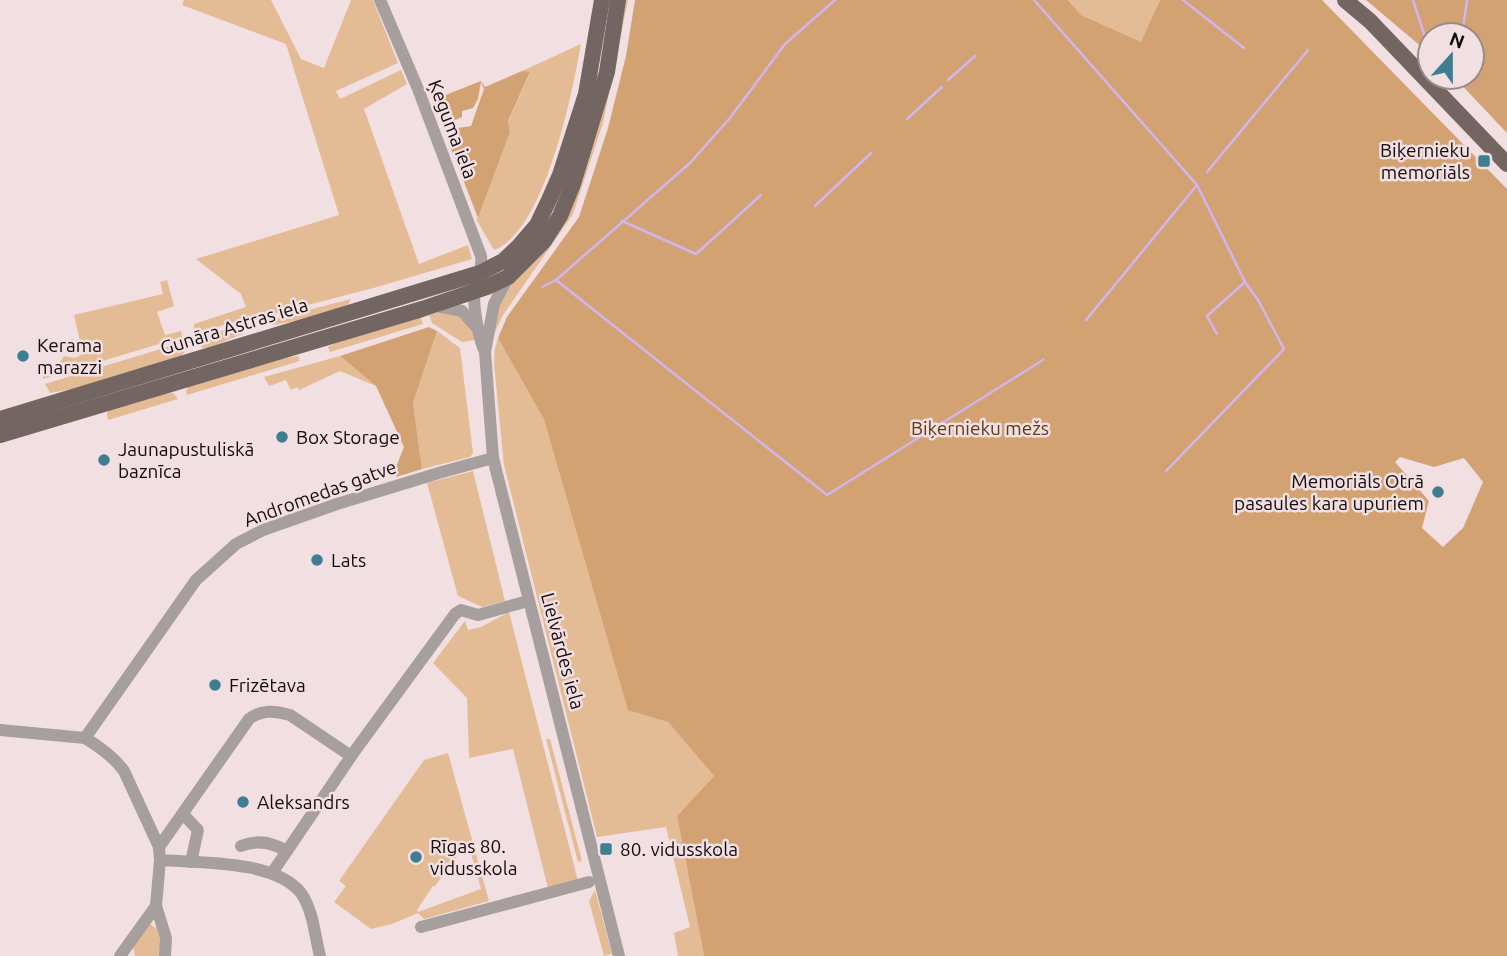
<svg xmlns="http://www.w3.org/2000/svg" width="1507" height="956" font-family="Ubuntu,sans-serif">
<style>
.green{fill:#e3bc95;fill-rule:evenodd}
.forest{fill:#d3a272;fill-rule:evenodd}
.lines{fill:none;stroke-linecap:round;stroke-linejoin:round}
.stream{stroke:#d2b4ef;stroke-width:2.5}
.minor{stroke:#a79f9d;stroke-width:12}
.major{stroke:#736662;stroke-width:16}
.poi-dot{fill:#3d7e91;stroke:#f2dfe2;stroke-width:2.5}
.labels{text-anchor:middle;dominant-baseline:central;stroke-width:5;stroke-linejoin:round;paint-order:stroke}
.street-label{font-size:19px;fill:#120c0d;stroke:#f2dfe2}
.poi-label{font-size:19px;fill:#120c0d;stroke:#f2dfe2;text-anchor:start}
.park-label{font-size:19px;fill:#5d3b16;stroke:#f2dfe2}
</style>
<rect width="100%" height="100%" fill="#f2dfe2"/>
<!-- green -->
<g class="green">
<polygon points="184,0 271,0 301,59 324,68 351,0 373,0 398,63 336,91 340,99 401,70 407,84 364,109 419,264 468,245 472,259 377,287 250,320 243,319 195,334 194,324 246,307 241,294 196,259 339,215 286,44 182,5"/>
<polygon points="624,0 628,0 603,123 573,214 503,315 493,336 500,295 569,214 600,122 616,54"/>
<polygon points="1068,0 1160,0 1141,43 1081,15"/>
<path d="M581 44C572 94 545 231 494 250L476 219 478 218 510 132 508 122 530 73 522 71Z"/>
<polygon points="167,280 174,306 157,312 165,335 181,331 182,337 43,379 43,376 56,372 55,364 60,362 64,356 75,358 83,354 74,315 163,294 160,282"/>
<polygon points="351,299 347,307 301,320 273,325 270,323 270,320"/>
<path d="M443 311C463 315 471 318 475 340L462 342 432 323 429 315Z"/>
<polygon points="420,316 423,324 330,352 328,347 354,334"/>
<path d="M241 325 243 334C229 338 216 347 202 348L196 338Z"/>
<polygon points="437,331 460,348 473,453 470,457 422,469 413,403"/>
<polygon points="498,338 544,417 668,722 714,776 677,816 704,956 678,956 674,933 690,927 666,827 597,837 504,465 494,364 495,348"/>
<polygon points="184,342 186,349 181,357 84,387 50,393 45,384"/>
<polygon points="298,356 300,361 187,395 186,391 189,385 258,363"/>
<polygon points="340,356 376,386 340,371 299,390 297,387 291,390 286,380 269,386 264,377"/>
<polygon points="173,393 178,399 108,420 107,414 109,408 152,395"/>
<polygon points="473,471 505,601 482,607 458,596 427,483"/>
<polygon points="509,612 578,881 548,888 513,749 469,758 467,698 433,663 465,621 468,630 481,627"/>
<polygon points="546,739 550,739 582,861 578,862"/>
<path d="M448 753 489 901 424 919 418 913 392 924 371 929 334 902 346 886 339 881 424 760ZM468 842 481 889 418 912 417 910 433 886H435Z"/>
<polygon points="595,890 612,954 604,956 589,901"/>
<polygon points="150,924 157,929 160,940 160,956 135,956 133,946"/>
</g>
<!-- forest -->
<g class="forest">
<path d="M635 0H1068L1081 15 1141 42 1160 0H1322L1507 189V956H704L677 816 714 776 668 722 628 710 544 419 498 338 507 317 579 217 608 128 626 56ZM1400 457 1434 467 1464 458 1483 482 1463 528 1443 547 1422 528 1429 501 1395 462Z"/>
<polygon points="1366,0 1507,0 1507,133 1454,77 1472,77 1472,35 1430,35 1430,54"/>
<polygon points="522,71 530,72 508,121 510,132 478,218 448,141 451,129 471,126 484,89 481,82 478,99 473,108 462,111 462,117 453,121 435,109 433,100 481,81 485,87"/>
<polygon points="429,327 437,331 413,403 422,469 396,477 396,467 404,447 376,386 340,356"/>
</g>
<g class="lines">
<!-- stream -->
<g class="stream">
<polyline points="1034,0 1197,185 1245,282"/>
<polyline points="1183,0 1244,48"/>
<polyline points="1413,0 1428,46"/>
<polyline points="1462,35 1467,0"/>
<polyline points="948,80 975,56"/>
<polyline points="907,119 942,87"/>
<polyline points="1207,172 1308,50"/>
<polyline points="815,206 871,153"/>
<polyline points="622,221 696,254 761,195"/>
<polyline points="556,280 827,495 1043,360"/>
<polyline points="542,287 556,280 690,163 730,118 785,44 835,0"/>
<polyline points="1086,320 1197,185"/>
<polyline points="1166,471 1284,349 1258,300 1245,282 1207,316 1217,334"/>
</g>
<!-- minor -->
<g class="minor">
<path d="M380 0 418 89 481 256C483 269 477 278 475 290 472 303 479 340 485 352L493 458 619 956"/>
<polyline points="437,306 462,311 479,330"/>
<polyline points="485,352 494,304 508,277"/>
<path d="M0 730 85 738C100 747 114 757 124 771L159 847 160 860C200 863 275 860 301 893 313 910 315 936 320 956"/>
<polyline points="85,738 196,580 236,544 263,530 337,504 442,472 493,458"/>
<polyline points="183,814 198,830 191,862"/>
<path d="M241 846C256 840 272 842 286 851"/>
<path d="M159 847 249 719C262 709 275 711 290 715L351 756"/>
<polyline points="272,873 354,752 455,614 461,610 478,615 528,601"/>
<polyline points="156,906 166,938 165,956"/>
<polyline points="421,927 589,882"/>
<polyline points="120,956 156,906 160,860"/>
</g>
<!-- major -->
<g class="major">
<polyline points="1345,0 1370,21 1507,164"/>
<polyline points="0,419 480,273 503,261 519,246 537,225 549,200 560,175 586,94 602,0"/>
<polyline points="0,435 422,309 487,287 508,277 544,241 560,216 573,184 607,72 618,0"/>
</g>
</g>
<!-- markers -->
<g class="poi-dot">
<rect x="1477" y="154" width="14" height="14" rx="3.5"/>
<circle cx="23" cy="356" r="7"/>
<circle cx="282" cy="437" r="7"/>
<circle cx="104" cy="460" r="7"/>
<circle cx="1438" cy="492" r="7"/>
<circle cx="317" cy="560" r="7"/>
<circle cx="215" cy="685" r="7"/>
<circle cx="243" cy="802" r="7"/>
<rect x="599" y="842" width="14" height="14" rx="3.5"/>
<circle cx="416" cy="857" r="7"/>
</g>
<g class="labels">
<!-- street labels -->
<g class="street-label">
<text transform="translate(453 129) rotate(69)">Ķeguma iela</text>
<text transform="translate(234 326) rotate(-17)">Gunāra Astras iela</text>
<text transform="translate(320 493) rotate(-20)">Andromedas gatve</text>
<text transform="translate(563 651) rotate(75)">Lielvārdes iela</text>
</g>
<!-- poi labels -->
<g class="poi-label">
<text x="1470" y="150" text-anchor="end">Biķernieku<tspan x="1470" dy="22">memoriāls</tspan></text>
<text x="37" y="345">Kerama<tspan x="37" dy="22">marazzi</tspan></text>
<text x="296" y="437">Box Storage</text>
<text x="118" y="449">Jaunapustuliskā<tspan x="118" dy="22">baznīca</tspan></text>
<text x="1424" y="481" text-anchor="end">Memoriāls Otrā<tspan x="1424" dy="22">pasaules kara upuriem</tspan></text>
<text x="331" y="560">Lats</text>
<text x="229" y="685">Frizētava</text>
<text x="257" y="802">Aleksandrs</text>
<text x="430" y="846">Rīgas 80.<tspan x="430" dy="22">vidusskola</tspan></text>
<text x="620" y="849">80. vidusskola</text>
</g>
<!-- park labels -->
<g class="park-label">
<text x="980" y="428">Biķernieku mežs</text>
</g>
</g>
<!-- north arrow -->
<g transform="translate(1451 56) rotate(21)"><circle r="33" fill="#f2dfe2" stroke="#988b8d" stroke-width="2"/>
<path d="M0-5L12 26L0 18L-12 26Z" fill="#3d7e91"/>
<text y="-10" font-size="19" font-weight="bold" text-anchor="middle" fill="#120c0d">N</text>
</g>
</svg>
